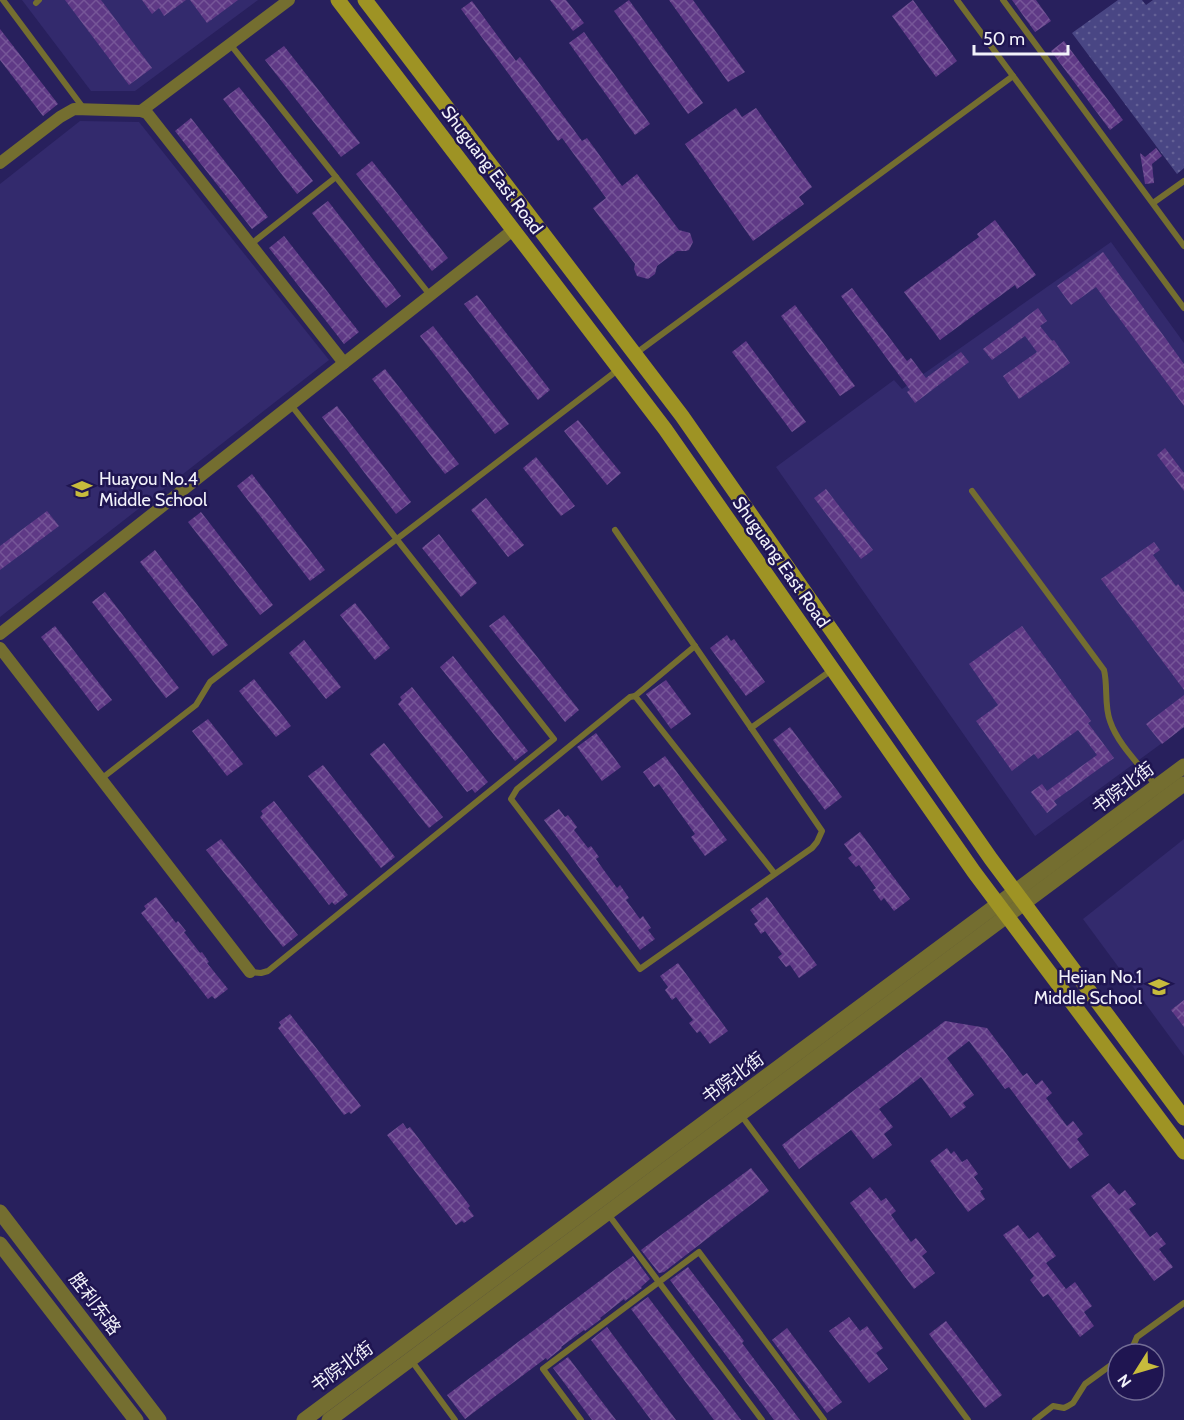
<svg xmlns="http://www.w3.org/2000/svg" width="1184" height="1420" font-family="Cabin,'Noto Sans SC',sans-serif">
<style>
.built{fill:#332a6d}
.garden{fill:url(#garden-dots)}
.building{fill:url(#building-cross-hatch)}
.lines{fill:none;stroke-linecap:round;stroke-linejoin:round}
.service{stroke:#746e30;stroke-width:6}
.minor{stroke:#746e30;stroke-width:12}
.tertiary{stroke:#746e30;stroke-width:15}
.secondary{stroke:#9e9324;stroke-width:15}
.labels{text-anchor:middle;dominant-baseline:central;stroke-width:5;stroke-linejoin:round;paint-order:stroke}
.street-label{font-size:18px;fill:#f2f2fa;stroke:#1f1551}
.poi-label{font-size:18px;fill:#f2f2fa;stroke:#1f1551;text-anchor:start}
</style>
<defs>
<pattern id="garden-dots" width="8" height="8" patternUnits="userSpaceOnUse" patternTransform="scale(1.5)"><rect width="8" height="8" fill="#494684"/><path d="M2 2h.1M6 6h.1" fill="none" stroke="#646196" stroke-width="1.8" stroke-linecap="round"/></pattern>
<pattern id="building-cross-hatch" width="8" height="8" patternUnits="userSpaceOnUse" patternTransform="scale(1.5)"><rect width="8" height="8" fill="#5f3986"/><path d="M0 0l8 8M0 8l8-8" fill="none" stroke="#765698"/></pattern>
</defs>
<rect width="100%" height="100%" fill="#28205d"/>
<!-- built -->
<g class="built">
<polygon points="22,0 258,0 135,91 91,91"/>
<polygon points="80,121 139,122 329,360 0,617 0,184"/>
<polygon points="1111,242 1184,343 1184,727 1035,836 776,467 894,380 902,389"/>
<polygon points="1184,839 1184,1056 1083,919"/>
</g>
<!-- garden -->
<polygon class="garden" points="1118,0 1142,0 1146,5 1153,0 1184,0 1184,168 1177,174 1072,33"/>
<!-- building -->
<g class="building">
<polygon points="65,0 101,0 152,68 129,85"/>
<polygon points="142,0 186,0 164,16 159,8 152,14"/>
<polygon points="190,0 238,0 207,23"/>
<polygon points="550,0 566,0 584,23 573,31"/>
<polygon points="629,0 703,103 688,114 614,11"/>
<polygon points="669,0 693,0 745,72 728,82"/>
<polygon points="913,0 957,61 936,77 892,16"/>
<polygon points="1012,0 1036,0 1051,21 1035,32"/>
<polygon points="472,1 516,61 520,57 582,141 587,138 622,186 637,174 679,230 690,233 693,242 689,250 686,251 677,251 657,266 655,274 648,279 637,276 634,269 635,264 593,208 606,198 562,138 558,141 461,9"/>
<polygon points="0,29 58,104 43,116 0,60"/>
<polygon points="584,32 650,124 635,135 569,43"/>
<polygon points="1064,41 1123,120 1110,130 1051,51"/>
<polygon points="284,46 360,143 341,157 265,60"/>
<polygon points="239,87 313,181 297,194 223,99"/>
<polygon points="736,108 742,117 756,108 812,187 799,197 804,204 753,241 685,144"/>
<polygon points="191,118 268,217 252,229 175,131"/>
<polygon points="1156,148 1162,156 1152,164 1154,183 1145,184 1140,153 1145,157"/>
<polygon points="372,161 448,258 432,271 356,174"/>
<polygon points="328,201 401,296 386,308 312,213"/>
<polygon points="995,220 1036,275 1017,289 1015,285 940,340 904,292 979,237 977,234"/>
<polygon points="284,236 359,332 344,344 269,248"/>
<polygon points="1103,252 1184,364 1184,406 1096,287 1071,305 1057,286"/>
<polygon points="852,288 907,361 911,358 926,378 961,352 969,362 915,403 907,392 910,390 841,296"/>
<polygon points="477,295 550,390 538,400 464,304"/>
<polygon points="795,305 855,386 840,396 781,316"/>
<polygon points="1038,308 1047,321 1040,326 1052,341 1054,340 1070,363 1019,399 1003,376 1037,352 1025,336 992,360 983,349"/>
<polygon points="433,326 509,424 495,434 420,336"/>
<polygon points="746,341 806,422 792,432 732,352"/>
<polygon points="385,369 459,464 445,474 372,379"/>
<polygon points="337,406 411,502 396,514 322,417"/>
<polygon points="578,420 621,473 607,485 564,431"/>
<polygon points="1165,448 1184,473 1184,491 1157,455"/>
<polygon points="536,457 575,506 561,516 523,468"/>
<polygon points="252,474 325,570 310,581 237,486"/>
<polygon points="826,489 873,550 861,559 814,498"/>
<polygon points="486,498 524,545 508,557 471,510"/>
<polygon points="47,511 59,526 0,570 0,546"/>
<polygon points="201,512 273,605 260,615 188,522"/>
<polygon points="439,534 477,583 461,597 422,548"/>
<polygon points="1154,542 1160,550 1153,555 1176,586 1178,584 1184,592 1184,690 1101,579"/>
<polygon points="155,550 228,645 213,656 140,562"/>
<polygon points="105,592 179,688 166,698 92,602"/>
<polygon points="355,603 390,648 375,660 340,615"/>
<polygon points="504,615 579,710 565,722 489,626"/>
<polygon points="55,626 112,700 98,711 41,637"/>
<polygon points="1022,626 1091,721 1088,723 1114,758 1054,801 1057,805 1047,813 1031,792 1042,784 1047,791 1097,755 1078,730 1038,759 1034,754 1012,771 976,721 998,705 969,664"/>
<polygon points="727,635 731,641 734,639 765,682 746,696 710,648"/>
<polygon points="304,640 341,687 326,699 289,653"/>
<polygon points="453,656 528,751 515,761 440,667"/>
<polygon points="254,679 291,726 276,737 239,691"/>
<polygon points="666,680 691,714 671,729 646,694"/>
<polygon points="412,687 488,782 475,793 472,789 467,792 398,704 402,700 400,697"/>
<polygon points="1184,695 1184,727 1162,744 1146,724"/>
<polygon points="208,719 243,764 227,776 192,731"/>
<polygon points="790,727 842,797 825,810 773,740"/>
<polygon points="596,733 621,767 602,781 577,747"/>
<polygon points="384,743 443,817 429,828 370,754"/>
<polygon points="665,756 727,840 705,856 691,837 695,834 659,784 654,787 643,772"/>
<polygon points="323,765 395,857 381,868 308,776"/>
<polygon points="274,801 348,895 335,905 332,902 329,905 260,817 263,814 261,811"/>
<polygon points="559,809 565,817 568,815 577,827 574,830 588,848 591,846 599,857 596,859 603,869 617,888 620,885 629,898 626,900 640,919 643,916 651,928 648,930 655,939 640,950 544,820"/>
<polygon points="860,832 910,899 894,911 884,898 881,901 873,890 876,888 859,865 856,867 848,858 852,855 844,844"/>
<polygon points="221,839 298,935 283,947 206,850"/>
<polygon points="156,897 176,923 178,921 186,931 184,932 200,953 202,952 209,962 207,963 228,989 215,999 212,996 208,999 141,913 146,909 144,906"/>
<polygon points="767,897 817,965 799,978 790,965 786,967 778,957 782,954 765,931 761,934 754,924 758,921 750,910"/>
<polygon points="678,963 728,1031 710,1044 700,1031 697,1033 689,1023 693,1020 676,997 672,1000 665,990 668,987 660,976"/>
<polygon points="1184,1000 1184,1027 1171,1010"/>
<polygon points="290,1014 361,1106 351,1114 349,1112 344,1115 278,1028 281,1025 279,1022"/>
<polygon points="945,1021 987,1028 1023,1076 1027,1073 1036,1085 1042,1080 1052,1093 1046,1098 1067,1126 1073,1121 1083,1134 1077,1139 1089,1155 1070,1169 1009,1087 1005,1089 969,1041 947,1058 974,1095 963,1103 966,1107 951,1118 921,1077 879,1109 893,1127 884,1134 892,1145 873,1159 851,1130 799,1169 782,1145"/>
<polygon points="403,1123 407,1129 410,1127 470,1206 468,1208 474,1216 464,1223 462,1221 456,1225 387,1135"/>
<polygon points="947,1148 951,1154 954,1151 962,1162 967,1159 978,1174 974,1177 983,1189 980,1191 985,1199 968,1212 930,1161"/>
<polygon points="751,1168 769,1191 664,1272 659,1273 641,1250"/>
<polygon points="1109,1183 1119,1195 1125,1190 1136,1204 1129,1209 1150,1237 1157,1232 1166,1244 1159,1249 1173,1267 1154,1281 1091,1196"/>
<polygon points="870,1187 881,1201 886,1198 896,1211 891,1215 911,1242 916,1238 927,1252 922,1256 935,1273 914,1289 850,1203"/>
<polygon points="1018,1225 1029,1239 1038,1232 1056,1256 1046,1263 1066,1289 1075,1282 1092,1306 1084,1312 1094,1326 1080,1337 1048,1294 1043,1297 1030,1280 1034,1276 1003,1235"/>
<polygon points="633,1256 650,1279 641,1287 642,1288 625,1301 624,1299 600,1318 601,1319 585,1331 584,1330 561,1347 562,1348 547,1360 546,1358 465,1419 447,1395"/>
<polygon points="688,1267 744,1341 742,1343 800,1420 774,1420 670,1280"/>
<polygon points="648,1297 711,1380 741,1420 714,1420 631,1309"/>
<polygon points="849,1317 860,1331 867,1326 883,1348 876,1353 888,1369 869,1383 829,1331"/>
<polygon points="946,1321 1002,1395 985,1408 929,1334"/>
<polygon points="607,1327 676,1420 651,1420 591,1340"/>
<polygon points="787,1328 842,1402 827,1413 772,1340"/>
<polygon points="568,1357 616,1420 592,1420 553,1368"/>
</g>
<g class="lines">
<!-- service -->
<g class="service">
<polyline points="3,0 84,109"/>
<polyline points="957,0 1184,308"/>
<polyline points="1003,0 1184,246"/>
<polyline points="36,3 39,0"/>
<polyline points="230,44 430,295"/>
<polyline points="1153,203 1184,181"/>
<polyline points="251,244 336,177"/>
<polyline points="635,354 1013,76"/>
<path d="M972 491 1104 670C1108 686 1104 705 1110 721 1118 745 1141 766 1156 786"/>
<polyline points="615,530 822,831 817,842 812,848 640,969 511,799 517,789 630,697 635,696 775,874"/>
<polyline points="635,696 695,646"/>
<polyline points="751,728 833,669"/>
<polyline points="101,779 196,705 210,682 619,369"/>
<polyline points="250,972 261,973 268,971 554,739 291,405"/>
<polyline points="741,1115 968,1420"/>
<polyline points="608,1214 762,1420"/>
<polyline points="1127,1354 1131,1351 1137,1337 1184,1303"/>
<polyline points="411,1360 455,1420"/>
<polyline points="581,1420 543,1369 699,1252 824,1420"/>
<polyline points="1035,1420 1053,1406 1064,1408 1068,1406 1073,1403 1085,1384 1118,1360"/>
</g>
<!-- minor -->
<g class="minor">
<polyline points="141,111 289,0"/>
<polyline points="0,163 60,117 74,109 141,111 147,113 344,363"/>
<polyline points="0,634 513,230"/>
<polyline points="0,648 250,972"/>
</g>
<!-- tertiary -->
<g class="tertiary">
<polyline points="0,1212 159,1420"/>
<polyline points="0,1244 136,1420"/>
<polyline points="304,1420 1184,766"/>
<polyline points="329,1420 1184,784"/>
</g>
<!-- secondary -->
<g class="secondary">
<polyline points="338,0 665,429 974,872 1184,1152"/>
<polyline points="365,0 682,416 991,859 1184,1118"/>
</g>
</g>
<!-- icons -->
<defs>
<g id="school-bare" transform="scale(1.62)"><path d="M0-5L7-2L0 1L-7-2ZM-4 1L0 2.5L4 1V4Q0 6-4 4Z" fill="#c7bb3c" stroke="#1f1551" stroke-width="2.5" paint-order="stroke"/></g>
</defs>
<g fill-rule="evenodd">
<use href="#school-bare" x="82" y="489"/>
<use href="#school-bare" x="1159" y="987"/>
</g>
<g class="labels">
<!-- street labels -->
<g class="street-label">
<text transform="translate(492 170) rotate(53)">Shuguang East Road</text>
<text transform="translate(781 562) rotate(55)">Shuguang East Road</text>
<text transform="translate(1123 788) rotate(-37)">书院北街</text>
<text transform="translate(733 1078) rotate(-37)">书院北街</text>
<text transform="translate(95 1304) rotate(53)">胜利东路</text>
<text transform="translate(342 1367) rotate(-36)">书院北街</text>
</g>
<!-- poi labels -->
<g class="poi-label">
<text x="99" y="479">Huayou No.4<tspan x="99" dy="21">Middle School</tspan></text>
<text x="1142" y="977" text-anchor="end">Hejian No.1<tspan x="1142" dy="21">Middle School</tspan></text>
</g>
</g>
<!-- north arrow -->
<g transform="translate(1136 1372) rotate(233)"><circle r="28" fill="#1f1551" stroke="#736d95" stroke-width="1.5"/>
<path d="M0-4.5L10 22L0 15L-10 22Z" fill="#c7bb3c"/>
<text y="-9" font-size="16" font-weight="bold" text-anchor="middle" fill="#f2f2fa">N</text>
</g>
<!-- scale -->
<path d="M974 45v9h94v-9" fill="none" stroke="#f2f2fa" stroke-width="3"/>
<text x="983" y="45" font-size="18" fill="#f2f2fa" stroke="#1f1551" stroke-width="4.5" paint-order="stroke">50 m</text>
</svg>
